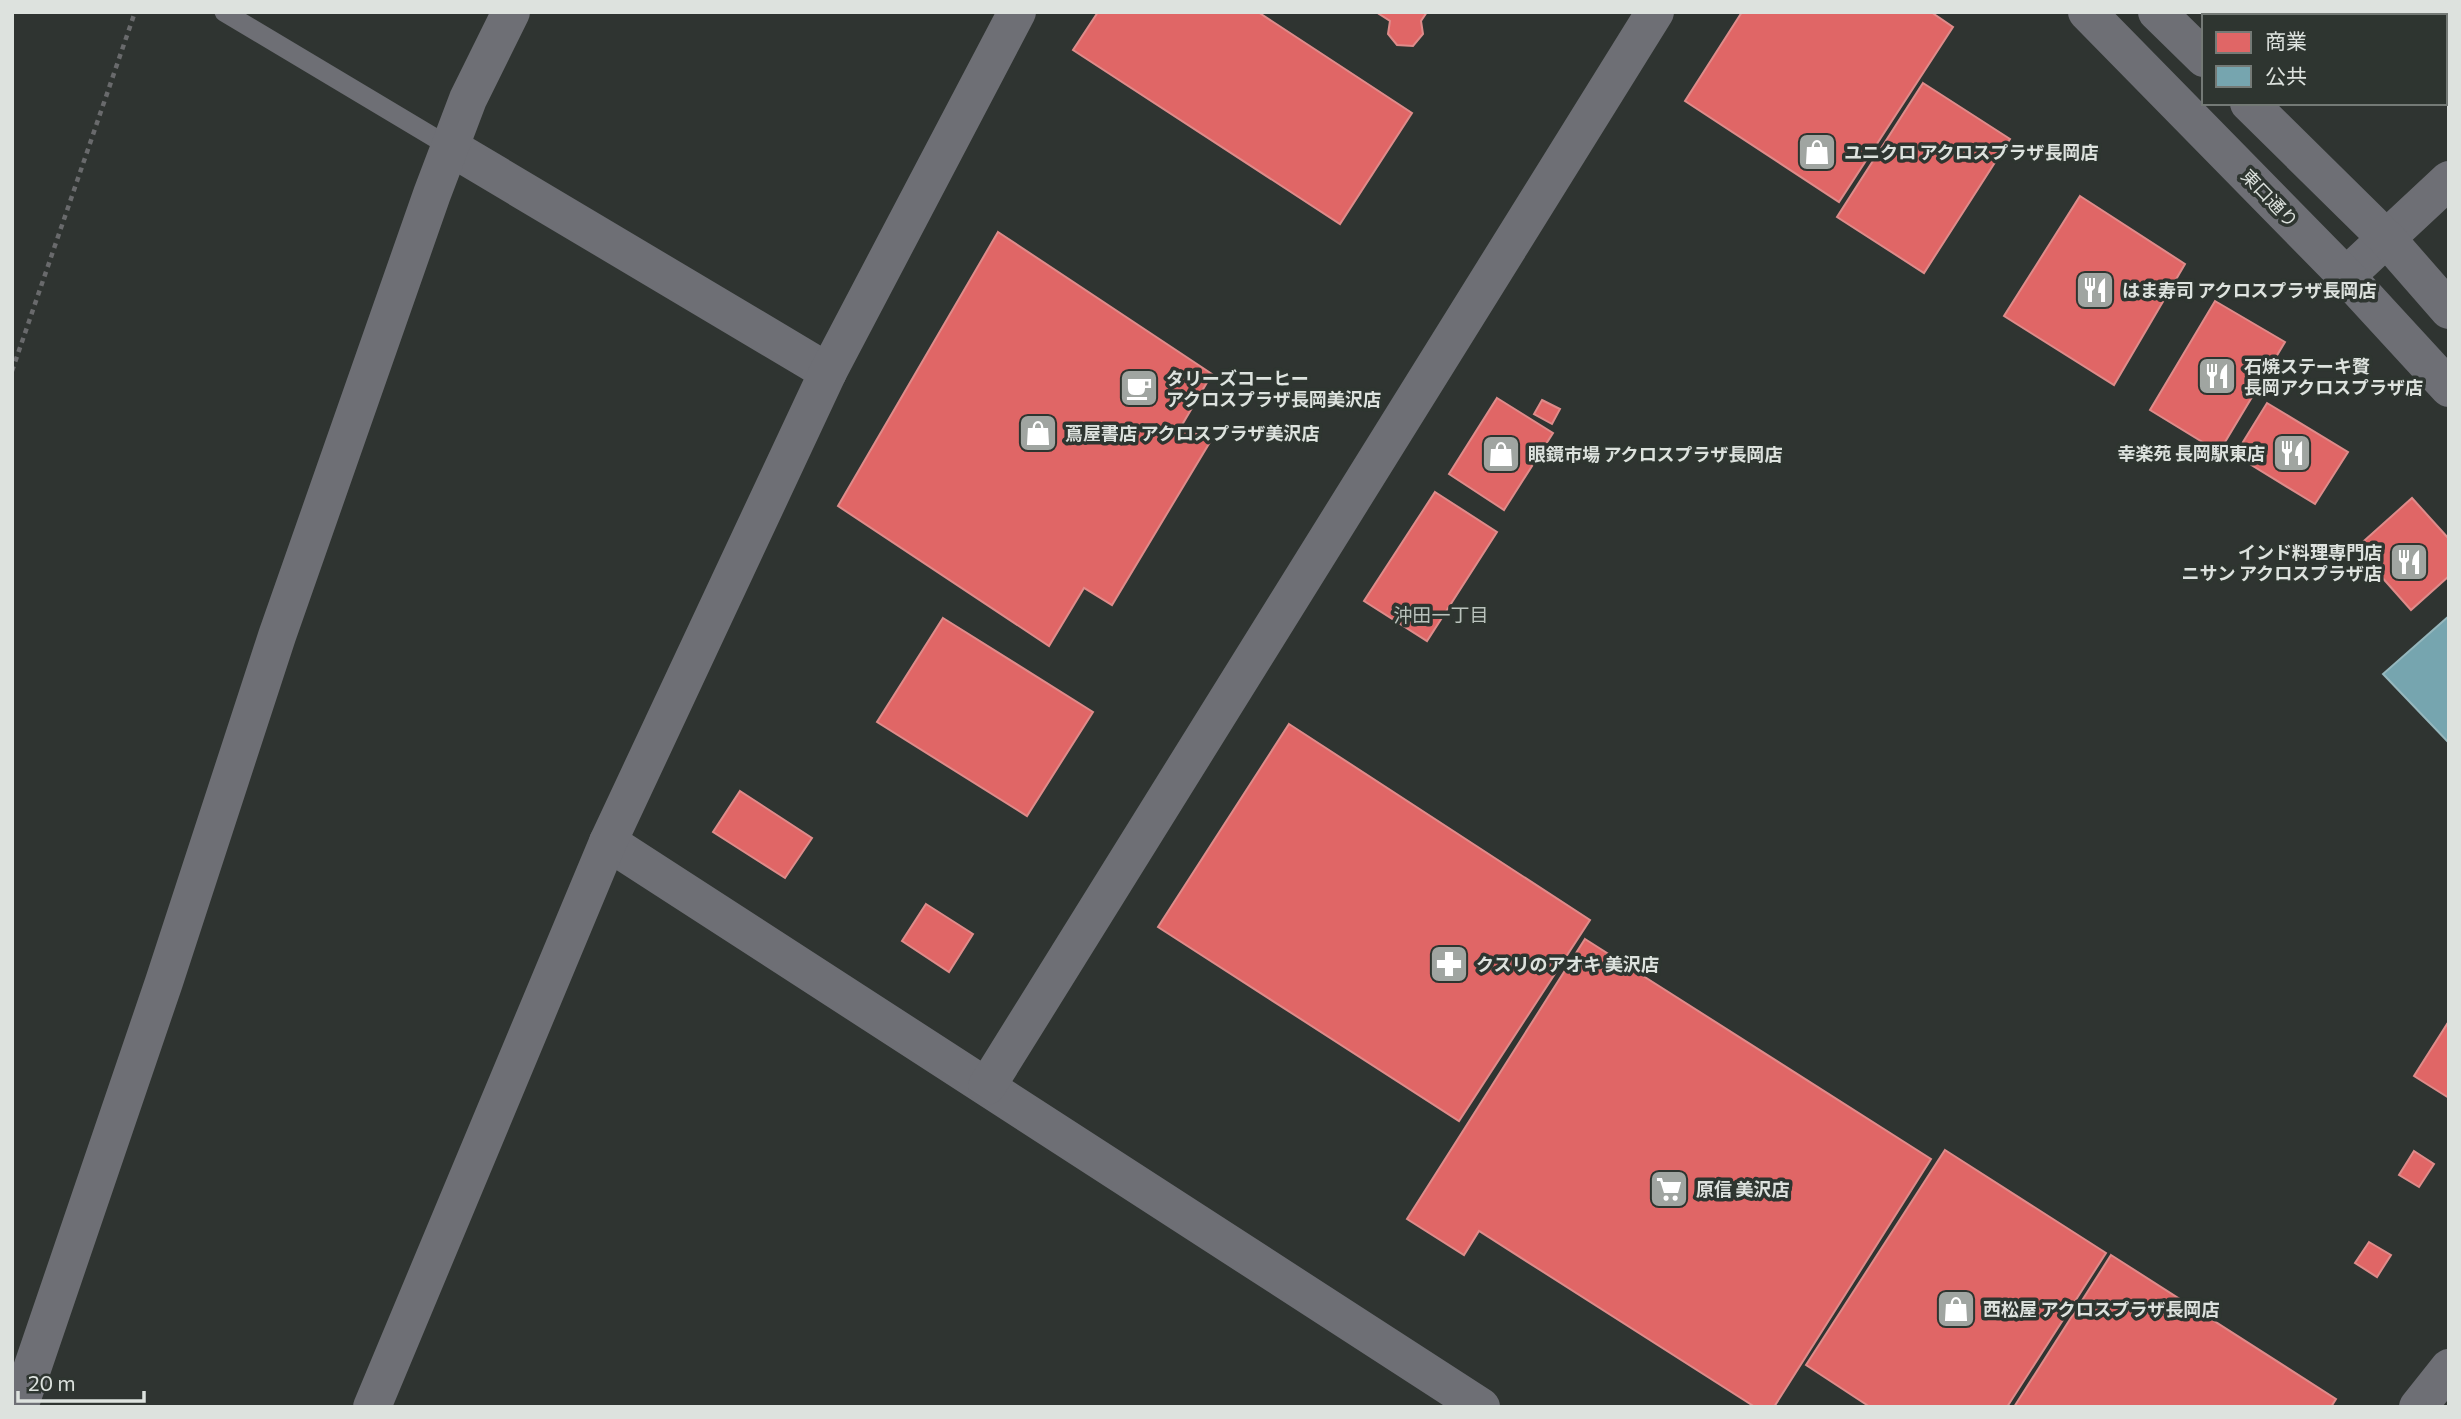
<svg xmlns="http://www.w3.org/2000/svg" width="2461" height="1419" font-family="Commissioner,'Noto Sans JP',sans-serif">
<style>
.shops{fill:#e06666;stroke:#df8b8a;stroke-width:2}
.public{fill:#76a5af;stroke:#95b7bd;stroke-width:2}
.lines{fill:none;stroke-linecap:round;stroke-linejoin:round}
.path{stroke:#696a6c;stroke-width:4.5;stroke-dasharray:5 5;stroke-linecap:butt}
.service{stroke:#6e6f75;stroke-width:19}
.minor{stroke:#6e6f75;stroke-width:38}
.tertiary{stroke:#6e6f75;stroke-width:38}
.labels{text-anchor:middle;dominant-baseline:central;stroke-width:7;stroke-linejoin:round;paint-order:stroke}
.poi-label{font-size:18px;font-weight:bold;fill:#dde2de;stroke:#2e3530;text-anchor:start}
.street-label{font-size:18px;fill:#dde2de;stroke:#2e3530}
.neighbourhood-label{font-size:19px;fill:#bac3bd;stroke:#2e3530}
</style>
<rect width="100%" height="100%" fill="#2f3431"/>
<!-- shops -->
<g class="shops">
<polygon points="1098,12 1258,12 1412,113 1340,224 1073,50"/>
<polygon points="1376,12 1427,12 1421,21 1423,34 1413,46 1397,45 1388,34 1390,21"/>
<polygon points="1742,12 1931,12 1953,27 1839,202 1685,101"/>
<polygon points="1923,83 2010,139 1924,273 1837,217"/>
<polygon points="2080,196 2185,264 2114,385 2004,316"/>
<polygon points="998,232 1212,374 1182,425 1210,442 1112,605 1084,588 1049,646 838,506"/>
<polygon points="2215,301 2285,342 2219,452 2150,410"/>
<polygon points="1497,398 1553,433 1504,510 1449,474"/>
<polygon points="1542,400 1560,409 1552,424 1534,414"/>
<polygon points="2267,403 2348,452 2315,504 2235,455"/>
<polygon points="1435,492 1497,532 1427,641 1364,601"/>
<polygon points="2412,498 2449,539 2449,576 2411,610 2356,548"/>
<polygon points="943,618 1093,712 1027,816 877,722"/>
<polygon points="1289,724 1590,920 1459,1121 1158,927"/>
<polygon points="740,791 812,838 785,878 713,832"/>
<polygon points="926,904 973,934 949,972 902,941"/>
<polygon points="1585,939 1931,1159 1774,1407 1755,1407 1479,1231 1464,1255 1407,1219"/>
<polygon points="2449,1021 2449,1098 2414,1076"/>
<polygon points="1945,1150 2106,1253 2007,1407 1870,1407 1806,1365"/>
<polygon points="2414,1151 2434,1164 2419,1187 2399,1175"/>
<polygon points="2369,1242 2391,1255 2377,1277 2355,1263"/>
<polygon points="2111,1255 2336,1399 2331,1407 2014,1407"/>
</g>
<!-- public -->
<polygon class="public" points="2449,616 2449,743 2383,674"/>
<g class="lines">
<!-- path -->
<polyline class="path" points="12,371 135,12"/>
<!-- service -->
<polyline class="service" points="224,12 450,147"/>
<!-- minor -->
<g class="minor">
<polyline points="2354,12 2358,16"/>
<polyline points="2445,83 2449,86"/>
<polyline points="450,147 828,372"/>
<polyline points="2346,276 2449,180"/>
<polyline points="19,1407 164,982 277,636 432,194 468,99 511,12"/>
</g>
<!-- tertiary -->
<g class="tertiary">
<polyline points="2087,12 2346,276 2449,388"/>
<polyline points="2157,12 2204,58"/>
<polyline points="2249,103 2387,239 2449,310"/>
<polyline points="608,842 1481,1407"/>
<polyline points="987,1086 1655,12"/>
<polyline points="372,1407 608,842 828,372 1017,12"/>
<polyline points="2418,1407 2449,1368"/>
</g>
</g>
<!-- icons -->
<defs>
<g id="shop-square" transform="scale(2.0125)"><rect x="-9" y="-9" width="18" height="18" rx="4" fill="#a0a5a1" stroke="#2e3530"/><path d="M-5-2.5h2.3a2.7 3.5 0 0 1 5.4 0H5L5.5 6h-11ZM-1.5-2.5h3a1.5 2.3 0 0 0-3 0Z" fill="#fff"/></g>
<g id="restaurant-square" transform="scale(2.0125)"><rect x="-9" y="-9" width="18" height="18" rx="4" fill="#a0a5a1" stroke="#2e3530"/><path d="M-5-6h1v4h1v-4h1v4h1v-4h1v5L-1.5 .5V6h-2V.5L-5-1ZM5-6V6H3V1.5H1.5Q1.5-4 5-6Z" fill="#fff"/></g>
<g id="cafe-square" transform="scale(2.0125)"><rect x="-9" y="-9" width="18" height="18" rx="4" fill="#a0a5a1" stroke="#2e3530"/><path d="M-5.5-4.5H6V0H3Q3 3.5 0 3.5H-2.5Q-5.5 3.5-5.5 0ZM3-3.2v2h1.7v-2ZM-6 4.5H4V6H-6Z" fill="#fff"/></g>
<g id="pharmacy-square" transform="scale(2.0125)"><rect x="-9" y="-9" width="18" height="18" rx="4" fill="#a0a5a1" stroke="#2e3530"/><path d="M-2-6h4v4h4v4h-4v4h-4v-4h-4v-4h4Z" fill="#fff"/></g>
<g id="supermarket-square" transform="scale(2.0125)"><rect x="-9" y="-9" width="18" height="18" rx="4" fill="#a0a5a1" stroke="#2e3530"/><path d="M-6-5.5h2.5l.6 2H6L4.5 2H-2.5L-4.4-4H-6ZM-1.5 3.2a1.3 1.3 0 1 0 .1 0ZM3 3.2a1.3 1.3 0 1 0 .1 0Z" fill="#fff"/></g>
</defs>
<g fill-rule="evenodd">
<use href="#shop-square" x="1817" y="152"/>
<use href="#restaurant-square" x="2095" y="290"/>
<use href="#restaurant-square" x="2217" y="376"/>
<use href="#cafe-square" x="1139" y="388"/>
<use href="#shop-square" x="1038" y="433"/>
<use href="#restaurant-square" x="2292" y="453"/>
<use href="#shop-square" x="1501" y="454"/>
<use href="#restaurant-square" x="2409" y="562"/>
<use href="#pharmacy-square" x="1449" y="964"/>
<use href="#supermarket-square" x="1669" y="1189"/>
<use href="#shop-square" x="1956" y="1309"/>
</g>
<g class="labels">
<!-- poi labels -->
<g class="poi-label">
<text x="1844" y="152">ユニクロ アクロスプラザ長岡店</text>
<text x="2122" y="290">はま寿司 アクロスプラザ長岡店</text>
<text x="2244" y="366">石焼ステーキ贅<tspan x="2244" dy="21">長岡アクロスプラザ店</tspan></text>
<text x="1166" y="378">タリーズコーヒー<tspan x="1166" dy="21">アクロスプラザ長岡美沢店</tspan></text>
<text x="1065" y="433">蔦屋書店 アクロスプラザ美沢店</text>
<text x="2265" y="453" text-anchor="end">幸楽苑 長岡駅東店</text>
<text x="1528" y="454">眼鏡市場 アクロスプラザ長岡店</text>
<text x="2382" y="552" text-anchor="end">インド料理専門店<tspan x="2382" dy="21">ニサン アクロスプラザ店</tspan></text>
<text x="1476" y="964">クスリのアオキ 美沢店</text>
<text x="1696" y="1189">原信 美沢店</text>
<text x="1983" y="1309">西松屋 アクロスプラザ長岡店</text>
</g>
<!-- street labels -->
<g class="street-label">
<text transform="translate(2270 198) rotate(46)">東口通り</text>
</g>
<!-- neighbourhood labels -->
<g class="neighbourhood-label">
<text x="1441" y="614">沖田一丁目</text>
</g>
</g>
<!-- border -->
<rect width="2461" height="1419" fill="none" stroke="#dde2de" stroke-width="28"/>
<!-- legend -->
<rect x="2202" y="14" width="245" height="91" fill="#2e3530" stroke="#747a76" stroke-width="2"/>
<rect x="2216" y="32" width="35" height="21" fill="#e06666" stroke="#747a76" stroke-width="2"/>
<text x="2265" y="49" font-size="21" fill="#dde2de">商業</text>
<rect x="2216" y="66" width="35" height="21" fill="#76a5af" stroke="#747a76" stroke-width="2"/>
<text x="2265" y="84" font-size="21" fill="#dde2de">公共</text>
<!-- scale -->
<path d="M18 1391v10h126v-10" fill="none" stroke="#dde2de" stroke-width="3.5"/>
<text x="28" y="1391" font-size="21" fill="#dde2de" stroke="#2e3530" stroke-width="5" paint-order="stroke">20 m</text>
</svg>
